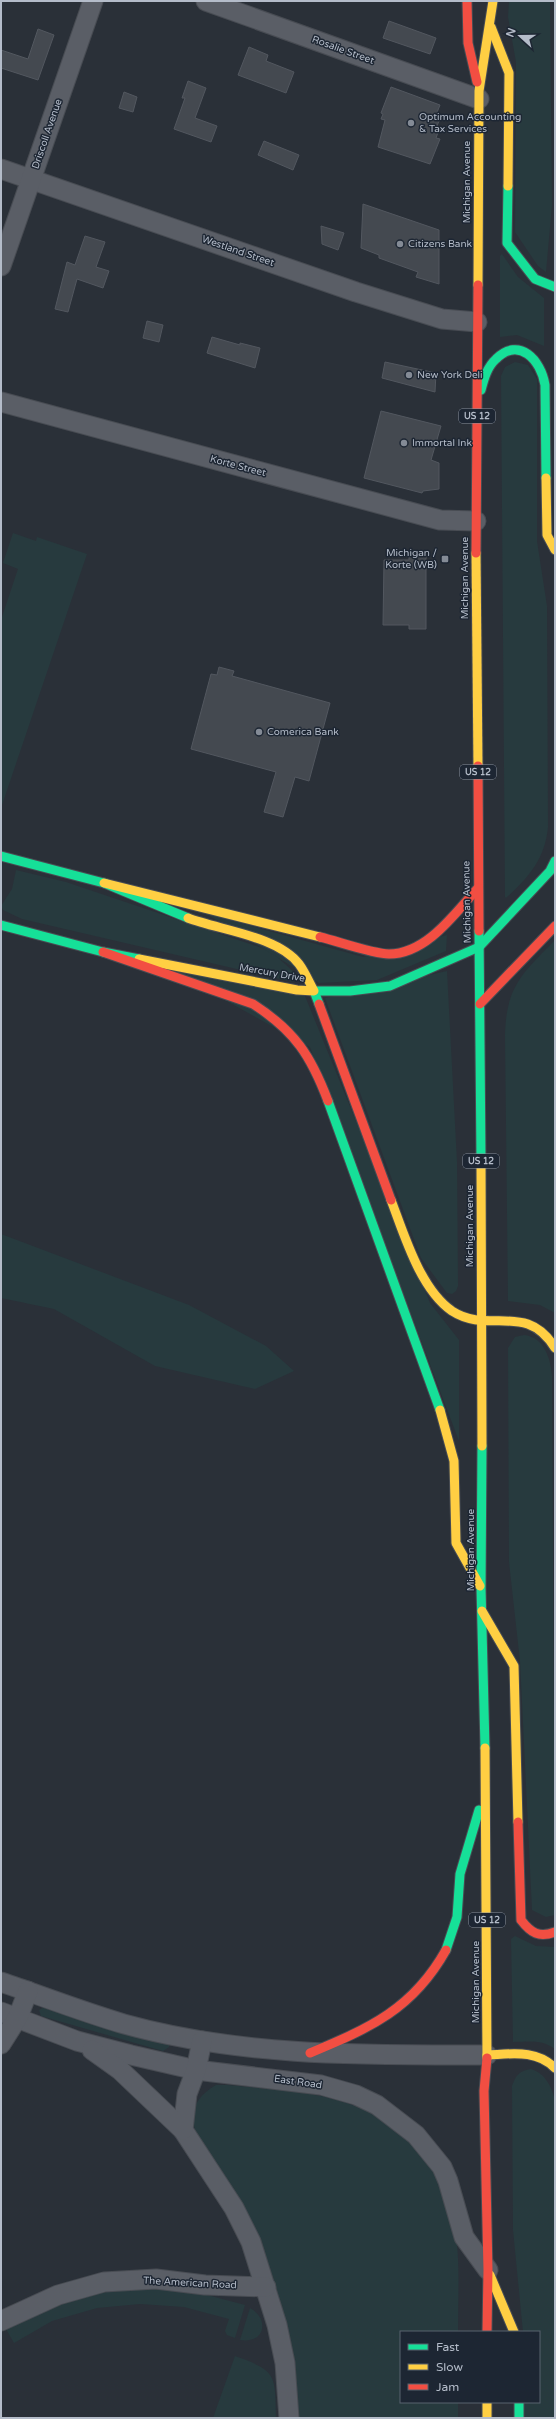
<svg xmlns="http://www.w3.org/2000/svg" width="556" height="2419" font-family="'Varela Round',sans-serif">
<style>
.green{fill:#273a3e}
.building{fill:#444950;stroke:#52575f}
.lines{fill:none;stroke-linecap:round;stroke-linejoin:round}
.street-casing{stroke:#484c53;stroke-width:21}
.fast-casing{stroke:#484c53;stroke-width:11}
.slow-casing{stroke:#484c53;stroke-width:11}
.jam-casing{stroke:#484c53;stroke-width:11}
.street{stroke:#5a5e66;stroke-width:19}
.fast{stroke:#16e098;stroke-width:9}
.slow{stroke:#ffcf43;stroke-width:9}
.jam{stroke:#f24e42;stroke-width:9}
.poi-dot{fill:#848b96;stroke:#1d2633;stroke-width:1.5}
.labels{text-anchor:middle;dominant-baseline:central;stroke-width:3;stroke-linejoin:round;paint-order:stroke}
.shield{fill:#1d2633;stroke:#878f9c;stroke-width:1}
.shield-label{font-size:9px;font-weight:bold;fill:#b4bcc9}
.street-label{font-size:10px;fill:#b4bcc9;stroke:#1d2633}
.poi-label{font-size:10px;fill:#b4bcc9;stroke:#1d2633;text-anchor:start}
</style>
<rect width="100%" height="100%" fill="#2a3038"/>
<!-- green -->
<g class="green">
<polygon points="509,1 550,1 552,205 546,272 538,266 515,232 516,62 508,17"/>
<polygon points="502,254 518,277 544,298 544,346 517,335 500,337 500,256"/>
<path d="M515 362 528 365 537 379V541L547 606 548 827C545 859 529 877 506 898L505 897 501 376 505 367Z"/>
<polygon points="13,533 36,541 37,537 87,554 1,808 1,620 18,569 3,563"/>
<polygon points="16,870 66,882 271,951 299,977 293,982 22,919 3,910 1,906 12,889"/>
<polygon points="205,913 363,957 447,935 446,951 377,980 319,983"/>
<path d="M555 940V1313L540 1305 508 1301 505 1036C506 986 522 974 555 940Z"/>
<polygon points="163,966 305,996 430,1303 459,1340 459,1441 310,1047"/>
<polygon points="447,971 457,1162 458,1286 456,1291 452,1294 447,1293 421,1258 325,998"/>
<polygon points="1,1234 189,1305 266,1346 294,1371 255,1389 155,1366 54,1309 1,1298"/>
<path d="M524 1335C544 1337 551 1359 552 1376L555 1915 546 1917 532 1910 520 1661 509 1562 508 1348 515 1337Z"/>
<path d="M515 1936 536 1946 555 1947V2049C541 2039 529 2042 513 2042L511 1939Z"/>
<polygon points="44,2007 169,2044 169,2047 163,2051 41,2016 39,2010"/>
<path d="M531 2069C546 2074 551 2086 555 2100V2418H525L524 2402H539V2332H523L513 2230 512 2086C516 2075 519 2071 531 2069Z"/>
<path d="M216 2085H227C267 2089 309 2090 347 2103 404 2122 448 2175 456 2235 460 2266 458 2300 458 2332H401V2402H458V2418H298C289 2346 279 2275 245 2210 231 2183 213 2158 196 2133 188 2111 197 2096 216 2085Z"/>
<path d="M144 2288 192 2291 245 2305 235 2338 227 2335 225 2331 229 2319 184 2307 140 2304 97 2308 52 2321 14 2343 6 2329C48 2304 95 2290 144 2288Z"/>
<path d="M250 2308C270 2319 265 2344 240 2340Z"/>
<path d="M235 2356C277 2371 275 2374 276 2418H213Z"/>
</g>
<!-- building -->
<g class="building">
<polygon points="389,21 436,38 430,54 383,38"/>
<polygon points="38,29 54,35 38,80 1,68 1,50 28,59"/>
<polygon points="249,47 268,55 266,61 294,72 286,93 238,75"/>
<polygon points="188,81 206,88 195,118 217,126 211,142 174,129 185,98 182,98"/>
<polygon points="391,87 440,105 436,115 441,116 437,126 440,127 436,138 440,139 430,164 378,147 385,120 381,119 383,114 381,113"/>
<polygon points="124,92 137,97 133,112 119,108"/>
<polygon points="264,141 299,155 293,170 258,155"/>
<polygon points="363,204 439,230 439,284 416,277 418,272 379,258 379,255 361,248"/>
<polygon points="321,226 344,233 338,250 322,244"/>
<polygon points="85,236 105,242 96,267 109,271 103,288 77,279 68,312 55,309 67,262 75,265"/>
<polygon points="147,321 163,325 159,342 143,338"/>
<polygon points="212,337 240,345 240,343 260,348 255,368 207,353"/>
<polygon points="385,362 436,373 435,392 382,378"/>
<polygon points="381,411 441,426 431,460 439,463 439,489 423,491 422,493 364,478"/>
<polygon points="409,556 426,556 426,629 409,629 409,625 383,625 384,560 409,560"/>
<polygon points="219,667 234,671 232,676 330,703 309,781 295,777 283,817 264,812 276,772 191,749 211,674 217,675"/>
</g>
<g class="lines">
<!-- street casing -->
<g class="street-casing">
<g id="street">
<polyline points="206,1 479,99"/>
<polyline points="1,169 356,292 442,319 477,322"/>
<polyline points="1,266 93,1"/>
<polyline points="1,402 440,520 476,521"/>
<path d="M1 1982C42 1996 83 2012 124 2024 243 2057 365 2055 487 2055"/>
<polyline points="1,2012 77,2041 131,2055 196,2070 321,2085 356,2095 377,2105 416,2135 442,2167 448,2181 464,2237 488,2270"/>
<polyline points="202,2041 196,2070 187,2094 183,2130 234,2208 251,2242 277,2325 285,2363 289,2418"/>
<polyline points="1,2044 18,2017 28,1991"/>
<polyline points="92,2050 120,2070 183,2130"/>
<polyline points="1,2321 58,2295 104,2282 156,2279 205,2285 266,2287"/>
</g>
</g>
<!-- fast casing -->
<g class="fast-casing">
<g id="fast">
<polyline points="508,186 507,243 535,279 555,287"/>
<path d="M481 390C484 379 487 367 496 359 519 336 541 360 545 385L546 478"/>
<polyline points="1,856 104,883 188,918"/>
<polyline points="1,925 103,952 139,959"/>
<polyline points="479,931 481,1159"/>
<polyline points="319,1004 314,991 350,991 390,986 479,947 550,871 555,861"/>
<polyline points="328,1101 440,1410"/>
<polyline points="482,1446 481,1588 485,1748"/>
<polyline points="446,1950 457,1917 460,1874 479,1810"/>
<polyline points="519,2402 519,2418"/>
</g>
</g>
<!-- slow casing -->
<g class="slow-casing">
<g id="slow">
<polyline points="491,27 509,73 508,186"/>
<polyline points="478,285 479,91 493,1"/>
<polyline points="546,478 547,535 555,550"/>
<polyline points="476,553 478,766"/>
<polyline points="104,883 320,937"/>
<path d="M139 959 297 990 314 991C309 982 305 972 299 964 278 936 219 930 188 918"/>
<polyline points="481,1159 482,1446"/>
<path d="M391 1200C404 1234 420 1289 452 1311 489 1335 526 1301 555 1348"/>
<polyline points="440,1410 454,1461 456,1543 480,1586"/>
<polyline points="482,1611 514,1666 518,1822"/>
<polyline points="485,1748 487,2058"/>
<path d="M487 2055C511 2054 536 2049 555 2068"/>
<polyline points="490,2275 514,2332"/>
<polyline points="487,2402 487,2418"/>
</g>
</g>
<!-- jam casing -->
<g class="jam-casing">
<g id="jam">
<polyline points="467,1 468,43 477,82"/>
<polyline points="476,553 478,285"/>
<polyline points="478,766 479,931"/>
<path d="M320 937C337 941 373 954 389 954 427 954 455 913 478 888"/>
<path d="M103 952 253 1004C295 1031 311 1056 328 1101"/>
<polyline points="319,1004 391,1200"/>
<polyline points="480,1004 555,926"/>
<path d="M518 1822 521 1920C531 1933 539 1938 555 1932"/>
<path d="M310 2053C370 2028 413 2009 446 1950"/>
<polyline points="487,2058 484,2091 488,2270 487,2332"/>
</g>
</g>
<!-- street -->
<use href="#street" class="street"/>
<!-- fast -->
<use href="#fast" class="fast"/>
<!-- slow -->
<use href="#slow" class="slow"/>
<!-- jam -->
<use href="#jam" class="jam"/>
</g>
<!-- markers -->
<g class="poi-dot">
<circle cx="411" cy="123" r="4"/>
<circle cx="400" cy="244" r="4"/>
<circle cx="409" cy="375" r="4"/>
<circle cx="404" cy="443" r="4"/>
<rect x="441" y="555" width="8" height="8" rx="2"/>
<circle cx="259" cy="732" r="4"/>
</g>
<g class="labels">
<!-- shield labels -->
<g class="shield">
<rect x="459" y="409" width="36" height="14" rx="3"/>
<rect x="460" y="765" width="36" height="14" rx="3"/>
<rect x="463" y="1154" width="36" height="14" rx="3"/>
<rect x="469" y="1913" width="36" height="14" rx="3"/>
</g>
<g class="shield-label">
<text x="477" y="416">US 12</text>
<text x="478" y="772">US 12</text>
<text x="481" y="1161">US 12</text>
<text x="487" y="1920">US 12</text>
</g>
<!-- street labels -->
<g class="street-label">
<text transform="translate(343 50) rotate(20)">Rosalie Street</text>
<text transform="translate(47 134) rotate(-71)">Driscoll Avenue</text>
<text transform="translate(467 182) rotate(-90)">Michigan Avenue</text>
<text transform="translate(238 251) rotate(19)">Westland Street</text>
<text transform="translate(238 466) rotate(15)">Korte Street</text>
<text transform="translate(465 578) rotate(-90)">Michigan Avenue</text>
<text transform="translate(467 902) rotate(-91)">Michigan Avenue</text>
<text transform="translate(272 973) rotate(10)">Mercury Drive</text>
<text transform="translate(470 1226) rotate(-90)">Michigan Avenue</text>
<text transform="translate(471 1550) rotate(-90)">Michigan Avenue</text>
<text transform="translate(476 1982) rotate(-90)">Michigan Avenue</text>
<text transform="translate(298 2082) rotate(8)">East Road</text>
<text transform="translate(190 2283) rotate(3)">The American Road</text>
</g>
<!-- poi labels -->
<g class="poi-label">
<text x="419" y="117">Optimum Accounting<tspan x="419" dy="12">&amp; Tax Services</tspan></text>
<text x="408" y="244">Citizens Bank</text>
<text x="417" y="375">New York Deli</text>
<text x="412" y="443">Immortal Ink</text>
<text x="437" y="553" text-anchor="end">Michigan /<tspan x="437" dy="12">Korte (WB)</tspan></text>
<text x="267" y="732">Comerica Bank</text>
</g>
</g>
<!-- border -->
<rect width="556" height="2419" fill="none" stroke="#b4bcc9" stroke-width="4"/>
<!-- legend -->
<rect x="400" y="2331" width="140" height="72" fill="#1d2633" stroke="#59626f"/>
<rect x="408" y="2344" width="20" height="6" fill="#16e098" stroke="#59626f"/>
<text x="436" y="2351" font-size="12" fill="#b4bcc9">Fast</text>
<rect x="408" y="2364" width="20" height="6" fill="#ffcf43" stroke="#59626f"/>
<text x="436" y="2371" font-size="12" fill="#b4bcc9">Slow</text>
<rect x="408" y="2384" width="20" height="6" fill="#f24e42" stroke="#59626f"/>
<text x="436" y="2391" font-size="12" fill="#b4bcc9">Jam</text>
<!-- north arrow -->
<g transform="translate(520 36) rotate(291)" stroke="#1d2633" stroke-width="3" paint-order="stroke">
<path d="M0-3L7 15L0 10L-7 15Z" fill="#b4bcc9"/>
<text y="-6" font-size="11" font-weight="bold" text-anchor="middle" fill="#b4bcc9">N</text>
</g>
</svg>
